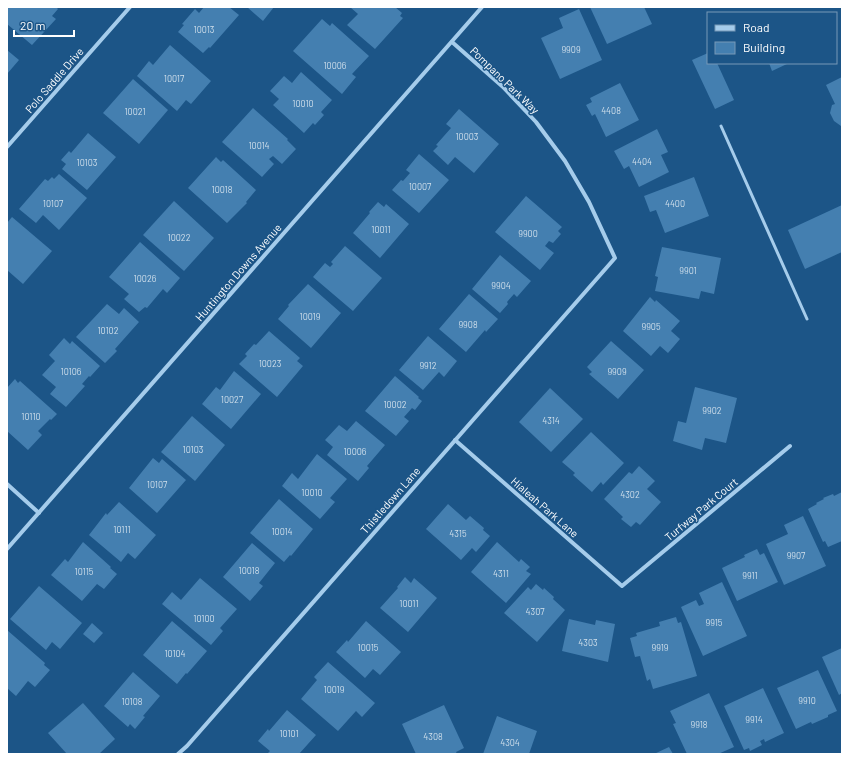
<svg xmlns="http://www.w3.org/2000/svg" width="849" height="761" font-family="Barlow,sans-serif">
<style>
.building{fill:#447fb0}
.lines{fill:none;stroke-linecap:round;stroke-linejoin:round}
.service{stroke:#a5cceb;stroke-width:3}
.minor{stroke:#a5cceb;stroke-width:4}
.labels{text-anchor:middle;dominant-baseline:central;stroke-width:3;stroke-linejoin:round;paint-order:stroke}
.number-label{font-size:9px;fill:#d0dfeb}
.street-label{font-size:11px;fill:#fff;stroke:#1c5587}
</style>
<rect width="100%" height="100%" fill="#1c5587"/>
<!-- building -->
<g class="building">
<polygon points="7,7 56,7 58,9 52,16 56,19 32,45 7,24"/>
<polygon points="204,7 229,7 239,15 210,48 209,47 203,53 178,32 184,25 182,24 195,9 199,13"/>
<polygon points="247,7 274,7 263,21"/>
<polygon points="350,7 395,7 402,13 400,16 403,18 375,49 347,25 358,14"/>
<polygon points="590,7 644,7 652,24 607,44"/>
<polygon points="579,9 602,60 560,79 541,38 563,28 559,18"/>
<polygon points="322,19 330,26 332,23 369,56 352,74 356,77 342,94 293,51"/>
<polygon points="170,45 211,81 191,104 186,100 177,111 137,76 149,61 153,65"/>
<polygon points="7,50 19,60 7,74"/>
<polygon points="708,53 708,63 717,63 734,100 715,109 692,60"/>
<polygon points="769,63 789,63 772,71"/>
<polygon points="301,72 332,100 321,112 324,115 315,125 313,123 304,133 273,105 279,99 270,91 284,76 292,83"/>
<polygon points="842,77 842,126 841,126 834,121 830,113 832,105 835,104 826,85"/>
<polygon points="133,79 168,110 139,144 103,113"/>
<polygon points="620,83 639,120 606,137 595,114 592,116 586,105 592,102 590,98"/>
<polygon points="253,108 288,139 287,140 296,149 282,164 273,156 269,159 274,164 262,177 222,142"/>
<polygon points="459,109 499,144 474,173 455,157 448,165 433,151 438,146 436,145 451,128 446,124"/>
<polygon points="657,129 668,152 661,155 669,172 639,187 629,166 624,169 614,151"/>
<polygon points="88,133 116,157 87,190 62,169 66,164 61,160 69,151 71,153"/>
<polygon points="419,154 449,180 419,213 392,190 401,180 403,181 410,173 406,170"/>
<polygon points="216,157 221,162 223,160 256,190 246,202 247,203 227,223 188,188"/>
<polygon points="59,174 87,198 59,230 43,215 36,223 19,209 45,179 48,181 52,177 54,179"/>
<polygon points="694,177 709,216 665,233 656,210 650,212 644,196"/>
<polygon points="526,196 562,227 558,231 561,234 553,243 549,241 545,246 554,253 540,270 495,232"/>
<polygon points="174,201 214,238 184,271 143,235"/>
<polygon points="378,202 384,207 386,204 409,224 380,258 353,233 370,213 369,212"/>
<polygon points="842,205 842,252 805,269 788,230"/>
<polygon points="12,217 52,251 23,284 7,270 7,223"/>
<polygon points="140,242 180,278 167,293 163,289 147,308 145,307 139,312 124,299 129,294 109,277"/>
<polygon points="345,246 382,278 353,311 313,277 325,263 330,267 333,264 331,262"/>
<polygon points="662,247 721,258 714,294 701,291 699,299 655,291 658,277 655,276"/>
<polygon points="500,255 531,281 517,297 514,294 507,302 508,304 500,313 472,289"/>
<polygon points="308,284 341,313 311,348 278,319 289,306 288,305"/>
<polygon points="469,294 498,319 486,332 485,330 466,352 439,329"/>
<polygon points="650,297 655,302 656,300 680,321 671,331 680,339 668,353 660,346 651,356 623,331"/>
<polygon points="107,304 119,314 124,308 139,322 115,349 117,351 105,363 76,337"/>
<polygon points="269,331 300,358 297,361 303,366 277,397 239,364 247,356 245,354 254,344 256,345"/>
<polygon points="428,336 457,361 444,377 439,372 423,390 399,370"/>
<polygon points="64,338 70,344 72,341 100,366 90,377 89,376 82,384 85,386 66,407 50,394 56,387 42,375 55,361 49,355"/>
<polygon points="611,341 644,370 618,399 589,374 592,372 587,367"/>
<polygon points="234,371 261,394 231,429 202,404 216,387 220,390"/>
<polygon points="395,376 419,397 418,398 422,401 415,410 412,408 404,417 409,421 396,436 365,411"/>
<polygon points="15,379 18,383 20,381 57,414 51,420 50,419 38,431 42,435 28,450 7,431 7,388"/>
<polygon points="695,387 737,398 726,443 705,438 702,450 673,441 678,421 686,423"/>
<polygon points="550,388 583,419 551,452 519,422"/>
<polygon points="192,416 225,445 195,481 161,452"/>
<polygon points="356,421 385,445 367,466 369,468 358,481 327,455 333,447 325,440 339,425 347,431"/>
<polygon points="591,432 624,463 603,485 601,482 592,492 573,475 575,473 562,462"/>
<polygon points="317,454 347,479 330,498 335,502 320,519 282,486 292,473 298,479"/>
<polygon points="153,458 159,463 162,459 186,480 157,513 129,488"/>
<polygon points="639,466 655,481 647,489 661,502 640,525 636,522 631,527 621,519 623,517 604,499 629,472 632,474"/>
<polygon points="842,492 842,541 828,547 825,541 823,542 808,509 817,504 816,503 824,499 823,498 833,494 834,496"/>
<polygon points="279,499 313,529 291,556 290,555 284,562 250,533"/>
<polygon points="119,502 156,535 135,559 128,553 121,562 89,535 106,513 107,515"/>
<polygon points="448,504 466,520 470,516 484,528 483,530 490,536 476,552 472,548 461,560 426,529"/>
<polygon points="803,516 826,566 784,585 766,544 788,534 784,525"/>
<polygon points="83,542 111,567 110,568 117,574 104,589 97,584 82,601 51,575 65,559 68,562"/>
<polygon points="497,542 519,562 521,559 530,567 526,571 531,574 506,603 471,572"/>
<polygon points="252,543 275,563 259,583 263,586 250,601 223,577"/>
<polygon points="757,549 760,555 764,553 778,582 737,601 722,568 745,557 744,555"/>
<polygon points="405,577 411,583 414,578 437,598 408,632 380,608 398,588 397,587"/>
<polygon points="200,578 237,609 220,628 223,631 211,645 162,604 172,592 181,600"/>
<polygon points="722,582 747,636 703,656 681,607 696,600 699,606 704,604 699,593"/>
<polygon points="536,584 543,590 544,588 554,597 553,599 565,610 537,642 504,613 528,587 531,590"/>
<polygon points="39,586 82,623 60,649 52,642 46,650 10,619"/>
<polygon points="676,617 678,623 681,622 697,676 653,689 650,679 647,681 640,656 635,657 630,638 637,636 636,633 660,626 659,622"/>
<polygon points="569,619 595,625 596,620 615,624 608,662 562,651"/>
<polygon points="172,621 207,651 187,674 186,673 177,684 143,655"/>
<polygon points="366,621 401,652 380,675 373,669 365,678 336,652 347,640 348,642"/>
<polygon points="92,623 103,633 94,643 83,634"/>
<polygon points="7,630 45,663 44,665 50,670 35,687 28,681 16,696 7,688"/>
<polygon points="842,648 842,693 839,695 822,657"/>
<polygon points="328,662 375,703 362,717 356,711 338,731 301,699 317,680 314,677"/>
<polygon points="818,670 837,711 828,715 828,717 812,724 811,722 796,729 777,688"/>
<polygon points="133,672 160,696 143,716 145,717 135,729 130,724 128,727 104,706"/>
<polygon points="763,688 784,733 765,742 764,739 760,741 762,745 750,751 749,748 744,750 724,706"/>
<polygon points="709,693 734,747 718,754 687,754 673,724 676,723 670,711"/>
<polygon points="83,703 115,739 99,754 67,754 48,733"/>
<polygon points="444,705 464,748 456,752 457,754 416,754 402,724"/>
<polygon points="287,710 316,735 299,754 270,754 268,753 270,751 258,741 268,729 269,731"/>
<polygon points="497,716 537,731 529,754 508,754 504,753 504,754 483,754"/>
<polygon points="669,747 673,754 654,754"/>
</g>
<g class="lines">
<!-- service -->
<polyline class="service" points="721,126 807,319"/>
<!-- minor -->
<g class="minor">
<polyline points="7,147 130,7"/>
<polyline points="455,440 622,586 790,446"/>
<polyline points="7,484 39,513"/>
<polyline points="7,549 482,7"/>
<polyline points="178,754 187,746 615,258 589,202 565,161 536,122 503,87 452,42"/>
</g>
</g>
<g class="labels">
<!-- number labels -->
<g class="number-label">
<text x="204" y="29">10013</text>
<text x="571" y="49">9909</text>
<text x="335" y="65">10006</text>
<text x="174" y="78">10017</text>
<text x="303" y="103">10010</text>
<text x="611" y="110">4408</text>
<text x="135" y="111">10021</text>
<text x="467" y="136">10003</text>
<text x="259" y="145">10014</text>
<text x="642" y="161">4404</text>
<text x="87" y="162">10103</text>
<text x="420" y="186">10007</text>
<text x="222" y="189">10018</text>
<text x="53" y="203">10107</text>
<text x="675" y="203">4400</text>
<text x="381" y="229">10011</text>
<text x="528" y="233">9900</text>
<text x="179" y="237">10022</text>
<text x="688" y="270">9901</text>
<text x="145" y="278">10026</text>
<text x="501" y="285">9904</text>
<text x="310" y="316">10019</text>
<text x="468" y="324">9908</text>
<text x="651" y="326">9905</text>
<text x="108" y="330">10102</text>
<text x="270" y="363">10023</text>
<text x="428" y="365">9912</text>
<text x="71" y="371">10106</text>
<text x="617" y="371">9909</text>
<text x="232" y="399">10027</text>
<text x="395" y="404">10002</text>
<text x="712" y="410">9902</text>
<text x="31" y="416">10110</text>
<text x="551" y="420">4314</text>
<text x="193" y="449">10103</text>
<text x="355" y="451">10006</text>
<text x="157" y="484">10107</text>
<text x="312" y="492">10010</text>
<text x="630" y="494">4302</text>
<text x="122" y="529">10111</text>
<text x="282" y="531">10014</text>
<text x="458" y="533">4315</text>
<text x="796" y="555">9907</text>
<text x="249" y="570">10018</text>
<text x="84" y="571">10115</text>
<text x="501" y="573">4311</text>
<text x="750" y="575">9911</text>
<text x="409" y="603">10011</text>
<text x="535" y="611">4307</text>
<text x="204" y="618">10100</text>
<text x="714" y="622">9915</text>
<text x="588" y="642">4303</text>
<text x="368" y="647">10015</text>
<text x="660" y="647">9919</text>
<text x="175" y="653">10104</text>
<text x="334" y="689">10019</text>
<text x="807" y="700">9910</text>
<text x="132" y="701">10108</text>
<text x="754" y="719">9914</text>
<text x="699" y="724">9918</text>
<text x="289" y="733">10101</text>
<text x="433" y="736">4308</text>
<text x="510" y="742">4304</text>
</g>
<!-- street labels -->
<g class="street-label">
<text transform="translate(54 80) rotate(-49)">Polo Saddle Drive</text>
<text transform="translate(505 80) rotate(44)">Pompano Park Way</text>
<text transform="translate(238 272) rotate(-49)">Huntington Downs Avenue</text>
<text transform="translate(390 500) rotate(-49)">Thistledown Lane</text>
<text transform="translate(545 507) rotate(41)">Hialeah Park Lane</text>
<text transform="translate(701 509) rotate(-40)">Turfway Park Court</text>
</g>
</g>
<!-- border -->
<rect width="849" height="761" fill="none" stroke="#ffffff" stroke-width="16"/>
<!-- legend -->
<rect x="707" y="12" width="130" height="52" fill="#1c5587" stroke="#7799b7"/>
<rect x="715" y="25" width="20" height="6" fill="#a5cceb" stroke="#7799b7"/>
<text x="743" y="32" font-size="12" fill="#ffffff">Road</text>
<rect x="715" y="42" width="20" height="12" fill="#447fb0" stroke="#7799b7"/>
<text x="743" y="52" font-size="12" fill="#ffffff">Building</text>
<!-- scale -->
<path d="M14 30v6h60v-6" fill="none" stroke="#ffffff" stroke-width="2"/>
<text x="20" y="30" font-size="12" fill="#ffffff" stroke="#1c5587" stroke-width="3" paint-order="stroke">20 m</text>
</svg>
